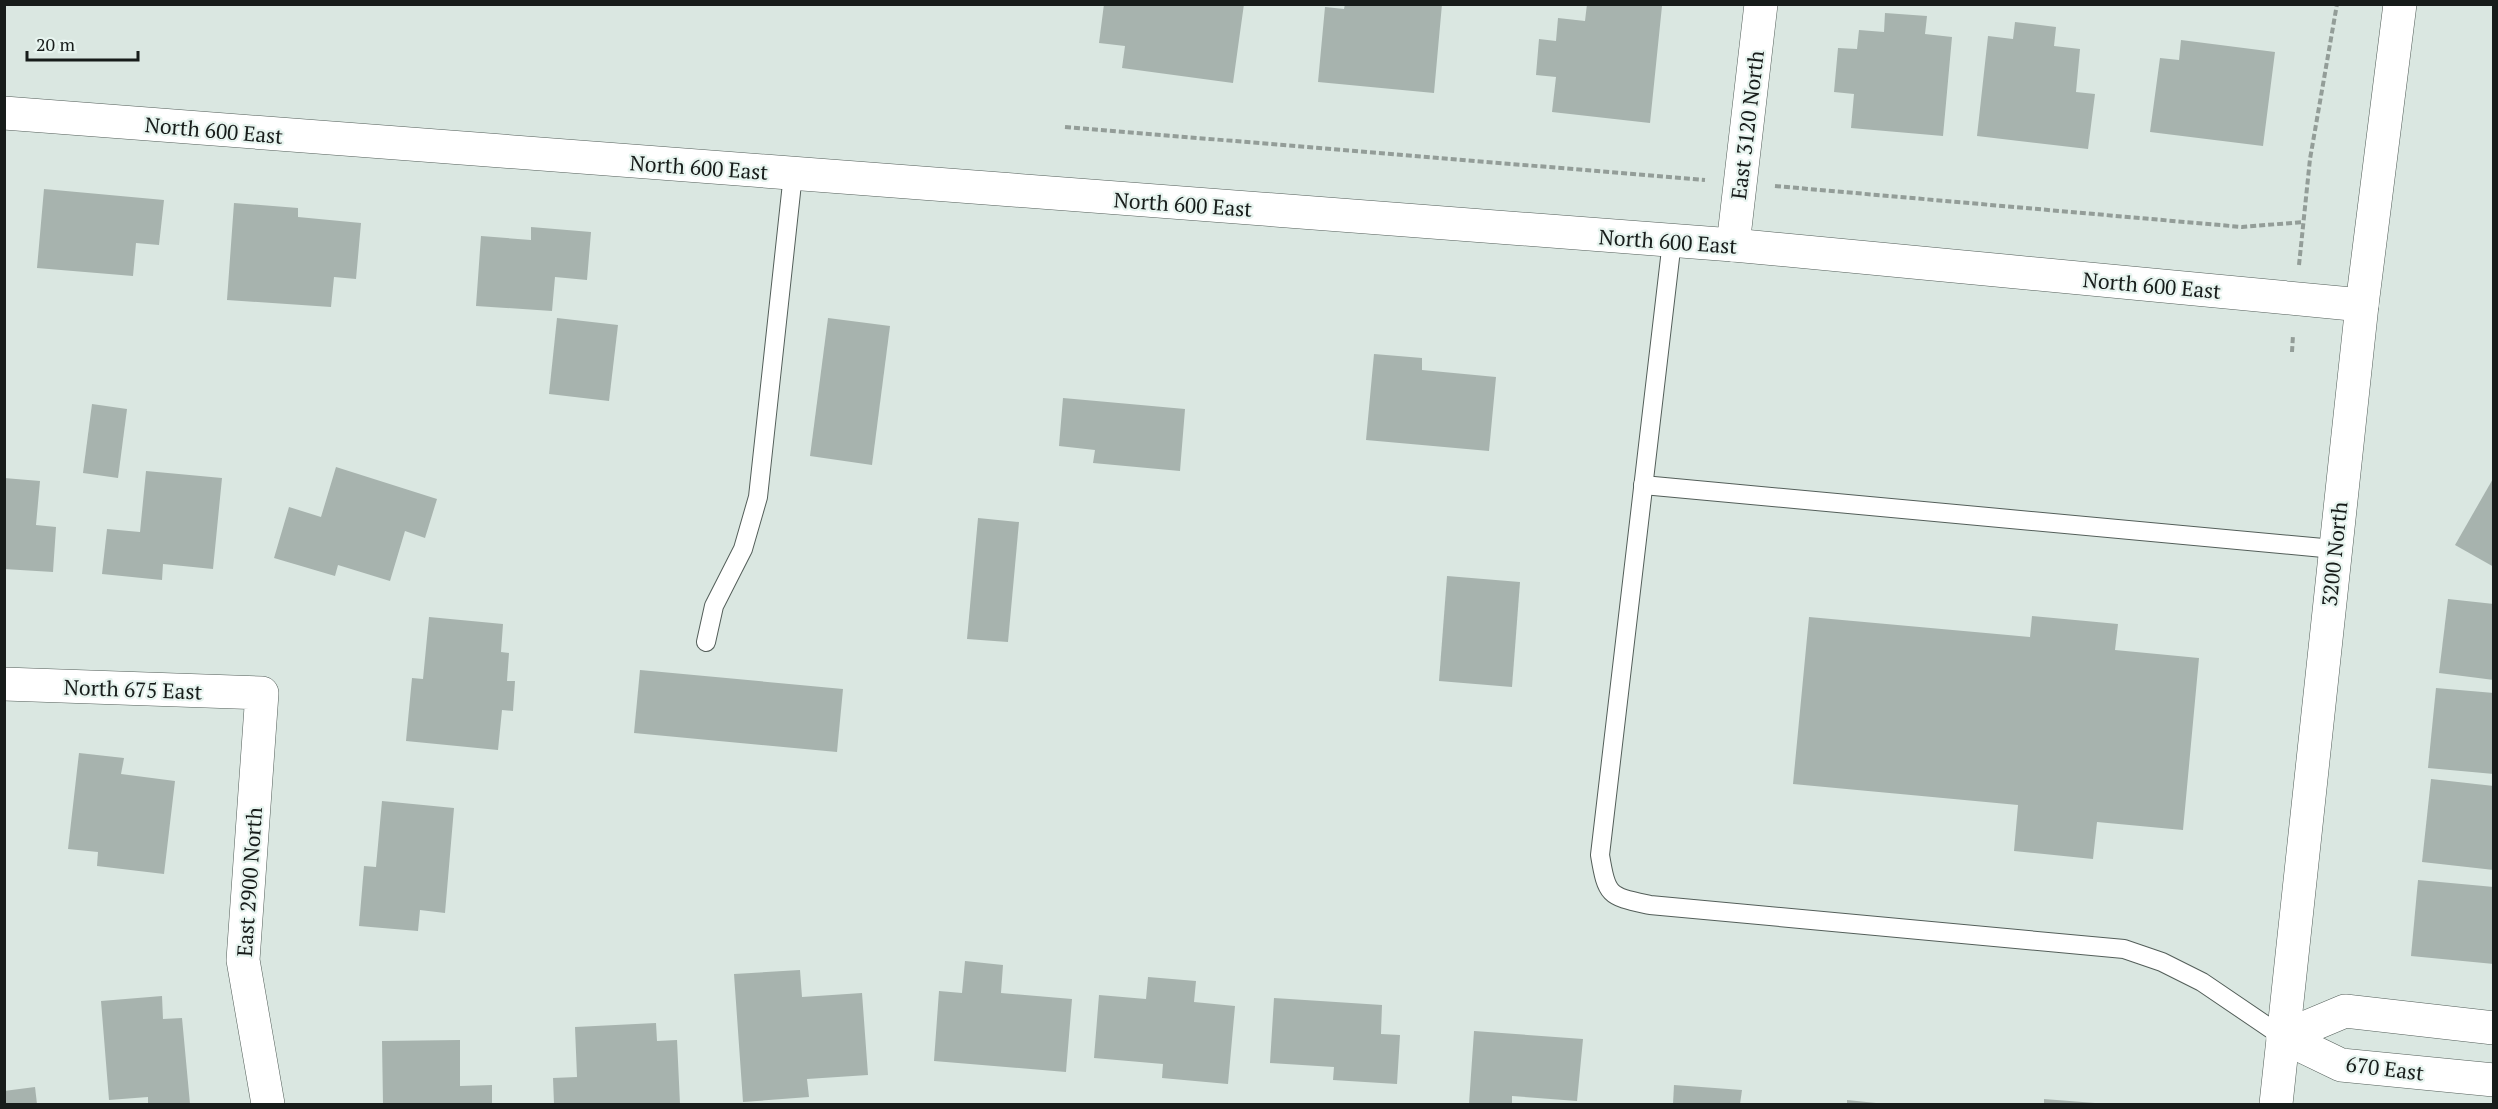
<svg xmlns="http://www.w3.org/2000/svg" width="2498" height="1109" font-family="'PT Serif',serif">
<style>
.building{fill:#a7b3ae}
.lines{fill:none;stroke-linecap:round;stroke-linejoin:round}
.lane-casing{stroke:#535e59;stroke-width:20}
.street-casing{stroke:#535e59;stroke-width:34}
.secondary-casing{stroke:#535e59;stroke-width:34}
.path{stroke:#939d98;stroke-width:4;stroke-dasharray:6 3;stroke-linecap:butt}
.lane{stroke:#fff;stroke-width:18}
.street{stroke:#fff;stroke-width:33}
.secondary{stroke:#fff;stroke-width:33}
.labels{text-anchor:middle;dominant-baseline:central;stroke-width:4.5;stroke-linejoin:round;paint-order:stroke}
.street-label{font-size:21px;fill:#171c1a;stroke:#e7f4ef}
</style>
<rect width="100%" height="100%" fill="#dae7e1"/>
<!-- building -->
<g class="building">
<polygon points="1104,4 1244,4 1233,83 1122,68 1125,46 1099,43"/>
<polygon points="1345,4 1442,4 1434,93 1318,82 1325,7 1344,9"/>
<polygon points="1587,4 1662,6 1650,123 1552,112 1556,77 1536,75 1539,39 1556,41 1558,18 1585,21"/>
<polygon points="1885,13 1927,16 1925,34 1952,37 1943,136 1851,128 1854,94 1834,92 1838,48 1857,49 1859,30 1884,32"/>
<polygon points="2015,22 2056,27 2054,46 2080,49 2076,92 2095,94 2088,149 1977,136 1988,36 2013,39"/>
<polygon points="2181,40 2275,52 2263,146 2150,132 2160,58 2179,60"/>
<polygon points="44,189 164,200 159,245 136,243 133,276 37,268"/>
<polygon points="234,203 298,208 298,217 361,223 356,279 334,277 331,307 227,300"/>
<polygon points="531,227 591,232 587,280 555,277 552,311 476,306 481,236 531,240"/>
<polygon points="557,318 618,325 609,401 549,394"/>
<polygon points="828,318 890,326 872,465 810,456"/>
<polygon points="1374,354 1422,358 1422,370 1496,377 1489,451 1366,440"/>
<polygon points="1063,398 1185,409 1180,471 1093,463 1095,450 1059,446"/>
<polygon points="92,404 127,409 118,478 83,473"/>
<polygon points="336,467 437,499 425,538 405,531 390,581 338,565 335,576 274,558 289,507 321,517"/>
<polygon points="146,471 222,478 213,569 163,564 162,580 102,574 107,529 140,532"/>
<polygon points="2494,477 2494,567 2455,545"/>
<polygon points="4,478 40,481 36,525 56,527 53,572 4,569"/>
<polygon points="978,518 1019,522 1008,642 967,639"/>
<polygon points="1447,576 1520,582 1512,687 1439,681"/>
<polygon points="2448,599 2494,604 2494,680 2439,673"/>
<polygon points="2032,616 2118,624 2115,650 2199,658 2183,830 2097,822 2093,859 2014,851 2018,805 1793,784 1809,617 2030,637"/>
<polygon points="429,617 503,624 501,652 509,653 507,681 515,681 513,711 502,710 498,750 406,741 412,678 423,679"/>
<polygon points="640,670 843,689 837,752 634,733"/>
<polygon points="2436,688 2494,693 2494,774 2428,768"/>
<polygon points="79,753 124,758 121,774 175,781 164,874 97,866 98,852 68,849"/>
<polygon points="2431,779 2494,786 2494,870 2422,862"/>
<polygon points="382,801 454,808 445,913 420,910 418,931 359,926 364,866 376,867"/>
<polygon points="2418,880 2494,887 2494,964 2411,956"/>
<polygon points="965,961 1003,965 1001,993 1072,999 1066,1072 934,1061 939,991 962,993"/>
<polygon points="800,970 802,997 862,993 868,1075 807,1079 809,1097 743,1102 734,974"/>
<polygon points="1148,977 1196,981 1194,1002 1235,1006 1228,1084 1162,1078 1163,1064 1094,1058 1099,995 1146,999"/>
<polygon points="162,996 163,1019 182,1018 190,1104 148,1104 148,1097 109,1100 101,1001"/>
<polygon points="1274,998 1382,1005 1381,1034 1400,1035 1397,1084 1333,1080 1334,1067 1270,1063"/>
<polygon points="656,1023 657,1041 677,1040 680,1104 554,1104 553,1078 577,1077 575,1027"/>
<polygon points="1474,1031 1583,1039 1577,1101 1512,1096 1512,1104 1469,1104"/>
<polygon points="460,1040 460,1086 492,1085 492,1104 383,1104 382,1041"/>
<polygon points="1674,1085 1742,1090 1740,1104 1673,1104"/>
<polygon points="35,1087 37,1104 4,1104 4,1091"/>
<polygon points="2044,1099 2095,1103 2094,1104 2044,1104"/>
<polygon points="1847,1100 1876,1103 1876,1104 1847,1104"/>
</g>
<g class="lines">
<!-- lane casing -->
<g class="lane-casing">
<g id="lane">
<path d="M1672 241 1600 855C1607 897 1609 896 1650 905L2124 949 2162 962 2202 982 2283 1037"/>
<polyline points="1643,485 2334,549"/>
<polyline points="706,642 714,606 743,549 758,497 793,174"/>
</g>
</g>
<!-- street casing -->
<g class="street-casing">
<g id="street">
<polyline points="4,113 1733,245 2362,305"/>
<polyline points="1733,245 1761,4"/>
<polyline points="4,684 262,693 243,960 268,1104"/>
<polyline points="2283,1037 2341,1065 2494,1080"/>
<polyline points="2283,1037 2345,1011 2494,1028"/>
</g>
</g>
<!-- secondary casing -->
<g class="secondary-casing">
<polyline id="secondary" points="2276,1104 2362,305 2400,4"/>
</g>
<!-- path -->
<g class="path">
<polyline points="1065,127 1705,180"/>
<polyline points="1775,186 2242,227 2303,222"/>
<polyline points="2299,265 2310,159 2337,4"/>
<polyline points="2292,352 2293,335"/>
</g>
<!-- lane -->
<use href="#lane" class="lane"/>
<!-- street -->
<use href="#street" class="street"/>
<!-- secondary -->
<use href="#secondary" class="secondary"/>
</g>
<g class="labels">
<!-- street labels -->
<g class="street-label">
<text transform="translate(1747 125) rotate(-83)">East 3120 North</text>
<text transform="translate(214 130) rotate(5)">North 600 East</text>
<text transform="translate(699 167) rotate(4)">North 600 East</text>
<text transform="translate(1183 204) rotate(4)">North 600 East</text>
<text transform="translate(1668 241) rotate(4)">North 600 East</text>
<text transform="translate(2152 285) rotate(5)">North 600 East</text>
<text transform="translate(2334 554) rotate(-84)">3200 North</text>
<text transform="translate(133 689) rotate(2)">North 675 East</text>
<text transform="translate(249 882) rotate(-86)">East 2900 North</text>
<text transform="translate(2385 1068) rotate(7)">670 East</text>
</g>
</g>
<!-- border -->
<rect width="2498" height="1109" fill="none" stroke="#171c1a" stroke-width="12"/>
<!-- scale -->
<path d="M27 51v9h111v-9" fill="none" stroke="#171c1a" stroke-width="3"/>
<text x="36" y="51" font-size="18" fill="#171c1a" stroke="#e7f4ef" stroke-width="4.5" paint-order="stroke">20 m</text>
</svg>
